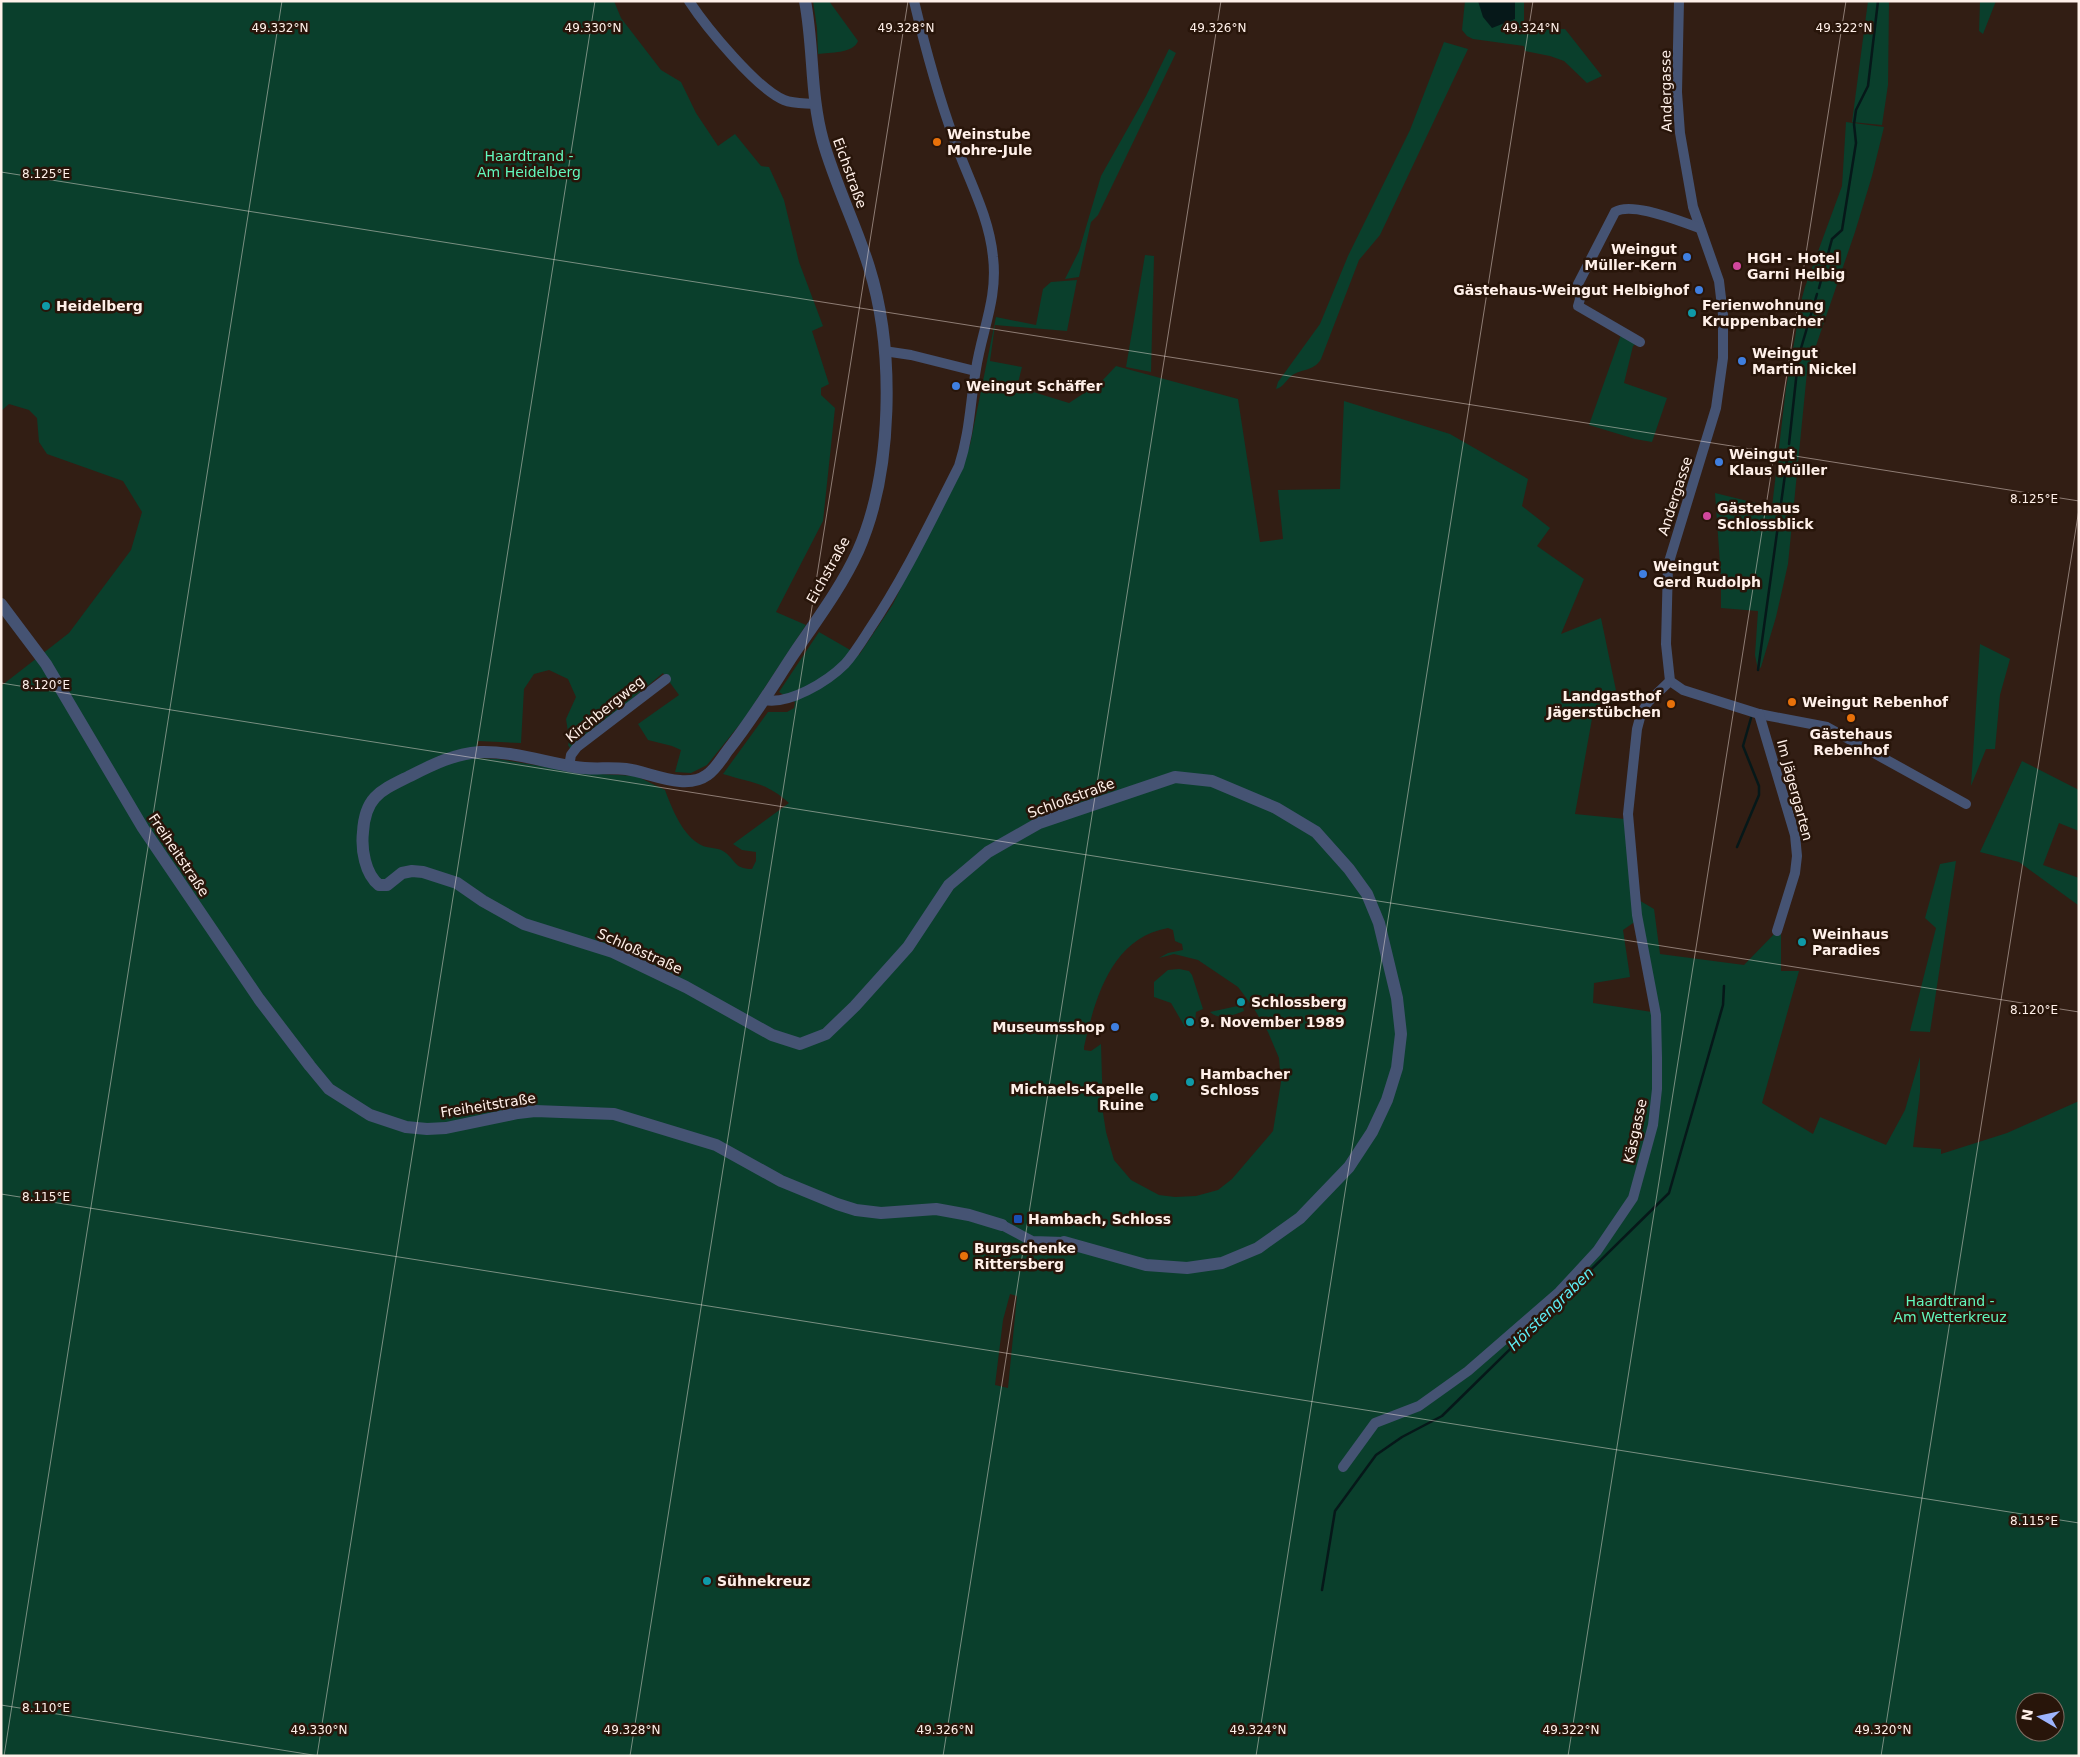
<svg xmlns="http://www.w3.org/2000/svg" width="2080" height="1757" viewBox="0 0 2080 1757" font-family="'DejaVu Sans',sans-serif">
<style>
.green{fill:#0a3f2c;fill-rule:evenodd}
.water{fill:#061819}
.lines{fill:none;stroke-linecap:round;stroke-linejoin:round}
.stream{stroke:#061819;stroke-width:2.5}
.minor{stroke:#455373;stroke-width:10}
.tertiary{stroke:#455373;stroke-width:12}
.ticks{fill:none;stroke:#fff0e9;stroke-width:1;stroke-opacity:0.45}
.food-dot{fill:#e8710a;stroke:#28150a;stroke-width:2}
.shop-dot{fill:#3f7fe0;stroke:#28150a;stroke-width:2}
.hotel-dot{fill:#d1479c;stroke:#28150a;stroke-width:2}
.culture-dot{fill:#0f9aa8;stroke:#28150a;stroke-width:2}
.transit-dot{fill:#1a4fb4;stroke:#28150a;stroke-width:2}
.labels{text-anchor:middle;stroke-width:5;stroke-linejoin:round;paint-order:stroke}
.street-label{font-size:14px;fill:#fff0e9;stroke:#28150a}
.poi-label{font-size:14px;font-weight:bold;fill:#fff0e9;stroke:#28150a;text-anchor:start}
.park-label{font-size:14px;fill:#62f9be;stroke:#28150a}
.water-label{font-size:15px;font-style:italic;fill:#5dedf4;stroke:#28150a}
.ticks-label{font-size:12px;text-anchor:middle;fill:#fff0e9;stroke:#28150a;stroke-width:5;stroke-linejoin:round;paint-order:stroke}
</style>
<rect width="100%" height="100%" fill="#321e14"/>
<g class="green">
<path d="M1,1H614L621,18L661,70L681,82L696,113L718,146L735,134L761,166L769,167L784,200L799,262L823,326L812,331L829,384L821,388V395L835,408L823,521L776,612L806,625L744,719L707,765L691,773L675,772L681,750L672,746L648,740L638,724L679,695L663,673L571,750L568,745L571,735L568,732L566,719L576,697L568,679L549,670L534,674L524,689L521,743L478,741L475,758L498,759L582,773L636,776L665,790C672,809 683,836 701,845C708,849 717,847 723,851C736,859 733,869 752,869L756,861V852L742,850L733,844L789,803C766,782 751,783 723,774L768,712H787L794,708L795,702L779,692L819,632L859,655L893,604L970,445L996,317L1036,325L1043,289L1051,282L1077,280L1067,331L995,325L990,361L1022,367L1017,387L1069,403L1101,382L1116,366L1238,399L1260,542L1283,539L1278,490L1340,489L1344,401L1450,434L1528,479L1522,506L1550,528L1537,546L1584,579L1561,634L1601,618L1618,700L1593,713L1575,814L1625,819L1636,921L1623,930L1630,977L1594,983L1593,1003L1652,1012L1661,1078L1637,899L1654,909L1660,954L1744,965L1777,931L1781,933V971H1799L1762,1103L1813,1134L1820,1117L1886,1145L1905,1110L1920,1057V1092L1913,1147L1941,1149V1154L2007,1133L2079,1101V1756H1V686L69,633L131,550L142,512L123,481L47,454L39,442L37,418L29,410L9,404L1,411ZM1168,928L1173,930L1175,941L1182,944L1183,950L1168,953L1159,958L1174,954L1198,960L1238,987L1253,1007L1268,1032L1279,1058L1281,1082L1273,1131L1232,1179L1218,1190L1196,1196L1175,1197L1159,1195L1131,1180L1114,1160L1106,1132L1103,1113L1101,1044L1091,1051L1084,1050V1047C1095,999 1111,938 1168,928ZM1010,1294L1017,1296L1008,1388L995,1385L1003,1320ZM2025,1702H2055V1732H2025Z"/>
<path d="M813,1H829L858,41C853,54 830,52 818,54L817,28Z"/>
<polygon points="1465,1 1524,1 1524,30 1565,29 1602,76 1587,83 1564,61 1550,56 1525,51 1524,46 1473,39 1467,36 1462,30"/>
<polygon points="1868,1 1889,1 1888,85 1882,125 1852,122"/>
<polygon points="1980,1 1996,1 1983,34 1979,31"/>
<path d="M1444,42L1468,49L1380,235L1359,260L1321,359C1315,370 1304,369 1294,374C1287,378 1284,387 1276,389L1278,382L1320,324L1348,256L1410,130Z"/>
<polygon points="1169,49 1176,53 1098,215 1091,222 1079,277 1065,279 1079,251 1101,176 1146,96"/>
<polygon points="1846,122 1884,127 1872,176 1855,232 1807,372 1788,564 1776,617 1761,667 1758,670 1755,655 1758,611 1721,608 1721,578 1715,493 1772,507 1786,388 1802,298 1805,287 1842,186"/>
<polygon points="1145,255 1154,256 1151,372 1126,367"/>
<polygon points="1622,332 1639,341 1633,346 1624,383 1667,398 1652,442 1635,439 1589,425"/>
<polygon points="1980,644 2010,659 2000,695 1995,749 1986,749 1971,786"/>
<polygon points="2022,761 2079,790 2079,831 2059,823 2043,865 2079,878 2078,905 2019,862 1980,852"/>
<polygon points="1956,861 1930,1032 1910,1031 1936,928 1925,918 1940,864"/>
<polygon points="1179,969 1189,971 1192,975 1203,1009 1196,1012 1195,1022 1185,1027 1171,1003 1154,997 1154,982 1168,970"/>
<path d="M1242,1005L1244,1011C1233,1015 1220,1021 1210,1012Z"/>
</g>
<polygon class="water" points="1478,1 1515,1 1515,19 1492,28 1483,17"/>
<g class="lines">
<g class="stream">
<polyline points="1819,288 1832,239 1842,230 1856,143 1854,124 1856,110 1868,86 1878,1"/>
<polyline points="1799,355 1817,294"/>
<polyline points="1789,444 1798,361"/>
<polyline points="1758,670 1788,453"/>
<polyline points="1737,847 1759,795 1759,786 1743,746 1751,718"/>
<polyline points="1322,1590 1335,1511 1376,1455 1402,1437 1442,1416 1669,1193 1723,1005 1724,986"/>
</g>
<g class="minor">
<path d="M689,1C706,27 757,89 784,100C794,104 804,103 815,104"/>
<polyline points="1679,1 1677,92 1680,133 1693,207 1719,281 1723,315 1723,358 1716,408 1668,565 1666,644 1670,681 1683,690 1759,714 1827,727 1966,804"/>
<path d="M1640,342L1578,306L1580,299L1578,284L1615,212C1632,201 1681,222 1700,228"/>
<polyline points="884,351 911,355 975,371"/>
<path d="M764,700C789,705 827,682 845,664C854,654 862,641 869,630C904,578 931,521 959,466C970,432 970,403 976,369C982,330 998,298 993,257C989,215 968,179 954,139C938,95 925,47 914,1"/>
<polyline points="1759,714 1795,835 1797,856 1795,873 1777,931"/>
<polyline points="569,766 571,755 577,747 666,679"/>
<polyline points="1002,1225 1032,1241 1064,1242"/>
<polyline points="1343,1467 1375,1423 1419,1406 1468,1371 1559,1292 1597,1251 1633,1198 1653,1125 1657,1089 1657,1057 1656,1015 1637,915 1628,814 1637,729 1641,714 1648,702 1670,681"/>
</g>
<g class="tertiary">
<path d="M805,1C814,48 810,95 823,141C835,184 856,225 869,267C895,350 893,472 858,551C841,588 816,621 793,655C772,687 752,720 728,750C722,758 716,769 707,775C685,791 650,772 626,769C609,767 592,770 575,767C544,762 512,751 480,752C453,754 432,765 408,777C380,791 365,797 363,832C361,849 365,874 379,885H387L402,873L412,871L423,872L457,883L483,901L524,924L613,952L686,987L772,1035L800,1044L826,1034L855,1006L908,947L949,885L988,852L1039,823L1175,777L1212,781L1276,808L1316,832L1349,869L1367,894L1379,923L1397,998L1401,1034L1397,1068L1387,1100L1372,1132L1349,1167L1300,1218L1258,1248L1222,1263L1187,1268L1146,1265L1064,1242"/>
<polyline points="1,604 46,664 143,828 259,999 310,1066 329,1089 370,1115 406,1127 427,1129 446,1128 518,1113 535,1111 614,1114 716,1145 781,1181 837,1204 856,1210 881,1213 936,1209 969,1215 1002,1225"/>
</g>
</g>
<path class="ticks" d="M1,172L2079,501M1,683L2079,1012M1,1194L2079,1523M1,1705L319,1756M4,1756L282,1M317,1756L595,1M630,1756L908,1M943,1756L1221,1M1256,1756L1533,1M1568,1756L1846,1M1881,1756L2079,509"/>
<g class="food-dot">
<circle cx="937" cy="142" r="5"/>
<circle cx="1792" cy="702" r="5"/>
<circle cx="1671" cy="704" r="5"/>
<circle cx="1851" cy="718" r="5"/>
<circle cx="964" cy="1256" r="5"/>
</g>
<g class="shop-dot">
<circle cx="1687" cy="257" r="5"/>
<circle cx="1699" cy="290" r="5"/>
<circle cx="1742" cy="361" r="5"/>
<circle cx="956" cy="386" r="5"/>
<circle cx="1719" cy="462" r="5"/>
<circle cx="1643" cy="574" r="5"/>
<circle cx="1115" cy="1027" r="5"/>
</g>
<g class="hotel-dot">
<circle cx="1737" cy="266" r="5"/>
<circle cx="1707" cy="516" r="5"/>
</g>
<g class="culture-dot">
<circle cx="46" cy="306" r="5"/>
<circle cx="1692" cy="313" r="5"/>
<circle cx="1802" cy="942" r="5"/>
<circle cx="1241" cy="1002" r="5"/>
<circle cx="1190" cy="1022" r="5"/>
<circle cx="1190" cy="1082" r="5"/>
<circle cx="1154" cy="1097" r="5"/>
<circle cx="707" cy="1581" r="5"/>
</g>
<rect class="transit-dot" x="1013" y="1214" width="10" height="10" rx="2.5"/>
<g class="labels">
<g class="street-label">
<text transform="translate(1666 91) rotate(-91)" y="5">Andergasse</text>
<text transform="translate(850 173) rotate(70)" y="5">Eichstraße</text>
<text transform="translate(1675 496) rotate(-72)" y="5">Andergasse</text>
<text transform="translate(828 570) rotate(-61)" y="5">Eichstraße</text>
<text transform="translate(605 709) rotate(-39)" y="5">Kirchbergweg</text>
<text transform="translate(1795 790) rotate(75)" y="5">Im Jägergarten</text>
<text transform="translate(1071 798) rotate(-20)" y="5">Schloßstraße</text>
<text transform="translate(179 855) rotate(56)" y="5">Freiheitstraße</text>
<text transform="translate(640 951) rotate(24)" y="5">Schloßstraße</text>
<text transform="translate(488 1105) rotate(-9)" y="5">Freiheitstraße</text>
<text transform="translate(1635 1131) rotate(-78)" y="5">Käsgasse</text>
</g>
<g class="poi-label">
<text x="947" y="139">Weinstube<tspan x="947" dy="16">Mohre-Jule</tspan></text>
<text x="1677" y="254" text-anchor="end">Weingut<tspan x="1677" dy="16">Müller-Kern</tspan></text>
<text x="1747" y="263">HGH - Hotel<tspan x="1747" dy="16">Garni Helbig</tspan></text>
<text x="1689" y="295" text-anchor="end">Gästehaus-Weingut Helbighof</text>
<text x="1702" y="310">Ferienwohnung<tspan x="1702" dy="16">Kruppenbacher</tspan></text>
<text x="56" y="311">Heidelberg</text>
<text x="1752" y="358">Weingut<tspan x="1752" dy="16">Martin Nickel</tspan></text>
<text x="966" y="391">Weingut Schäffer</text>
<text x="1729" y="459">Weingut<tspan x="1729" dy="16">Klaus Müller</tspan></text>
<text x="1717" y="513">Gästehaus<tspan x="1717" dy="16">Schlossblick</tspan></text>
<text x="1653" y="571">Weingut<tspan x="1653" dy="16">Gerd Rudolph</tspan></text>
<text x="1661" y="701" text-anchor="end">Landgasthof<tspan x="1661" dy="16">Jägerstübchen</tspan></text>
<text x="1802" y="707">Weingut Rebenhof</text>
<text x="1851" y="739" text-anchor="middle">Gästehaus<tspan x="1851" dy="16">Rebenhof</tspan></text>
<text x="1812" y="939">Weinhaus<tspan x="1812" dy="16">Paradies</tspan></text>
<text x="1251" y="1007">Schlossberg</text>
<text x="1200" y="1027">9. November 1989</text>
<text x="1105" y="1032" text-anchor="end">Museumsshop</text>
<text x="1200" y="1079">Hambacher<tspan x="1200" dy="16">Schloss</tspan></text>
<text x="1144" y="1094" text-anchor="end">Michaels-Kapelle<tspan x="1144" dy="16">Ruine</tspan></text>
<text x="1028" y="1224">Hambach, Schloss</text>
<text x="974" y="1253">Burgschenke<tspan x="974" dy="16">Rittersberg</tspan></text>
<text x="717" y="1586">Sühnekreuz</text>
</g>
<g class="park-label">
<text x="529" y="161">Haardtrand -<tspan x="529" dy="16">Am Heidelberg</tspan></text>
<text x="1950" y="1306">Haardtrand -<tspan x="1950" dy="16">Am Wetterkreuz</tspan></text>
</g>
<g class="water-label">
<text transform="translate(1551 1309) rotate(-44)" y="5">Hörstengraben</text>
</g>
</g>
<g class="ticks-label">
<text x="280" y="32">49.332°N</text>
<text x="593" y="32">49.330°N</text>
<text x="906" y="32">49.328°N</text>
<text x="1218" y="32">49.326°N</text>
<text x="1531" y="32">49.324°N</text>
<text x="1844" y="32">49.322°N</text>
<text x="46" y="178">8.125°E</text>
<text x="2034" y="503">8.125°E</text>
<text x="46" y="689">8.120°E</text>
<text x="2034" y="1014">8.120°E</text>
<text x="46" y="1201">8.115°E</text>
<text x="2034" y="1525">8.115°E</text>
<text x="46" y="1712">8.110°E</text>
<text x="319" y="1734">49.330°N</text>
<text x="632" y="1734">49.328°N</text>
<text x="945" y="1734">49.326°N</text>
<text x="1258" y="1734">49.324°N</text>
<text x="1571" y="1734">49.322°N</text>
<text x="1883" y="1734">49.320°N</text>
</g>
<rect width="2080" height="1757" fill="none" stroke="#fff0e9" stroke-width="5"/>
<g transform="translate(2040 1717) rotate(279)"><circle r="24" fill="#28150a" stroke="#7e6d63"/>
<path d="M0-4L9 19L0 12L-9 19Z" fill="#9db4fd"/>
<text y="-8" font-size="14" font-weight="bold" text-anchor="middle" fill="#fff0e9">N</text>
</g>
</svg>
